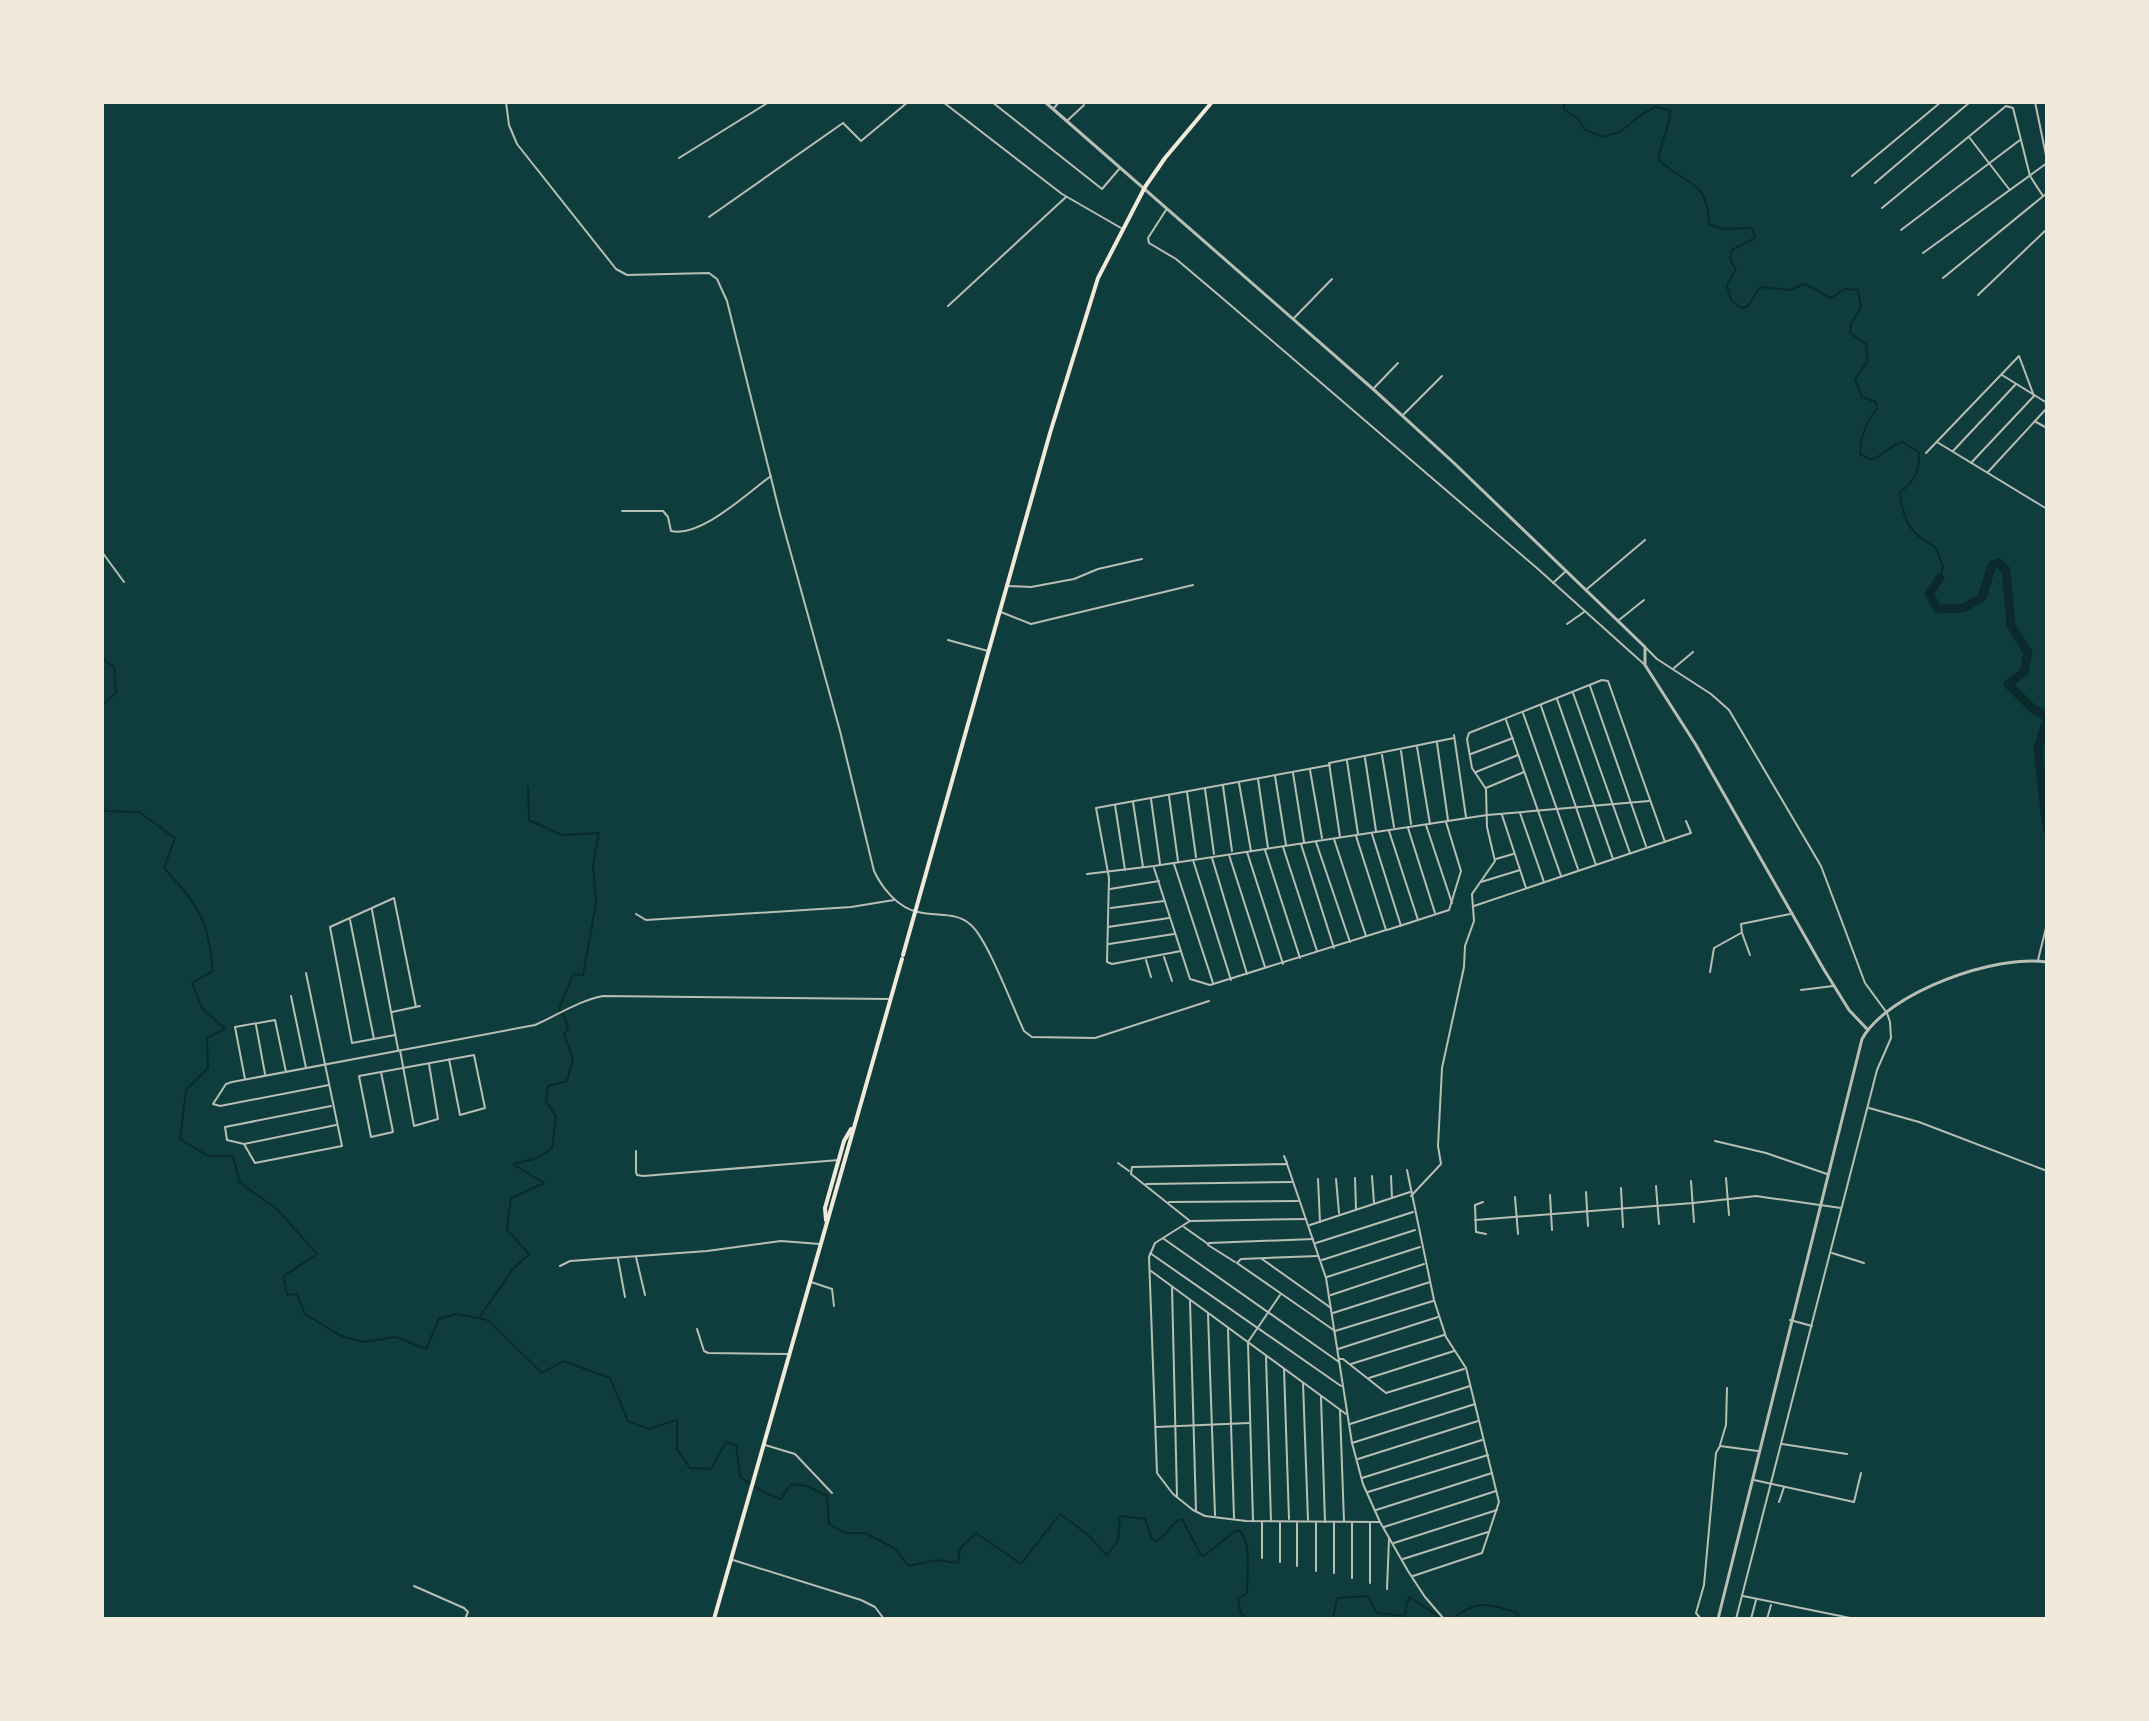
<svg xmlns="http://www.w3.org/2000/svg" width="2149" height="1721" viewBox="0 0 2149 1721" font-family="'PT Sans',sans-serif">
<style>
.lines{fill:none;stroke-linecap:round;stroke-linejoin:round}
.stream{stroke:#0a2a2b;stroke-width:2}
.river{stroke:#0a2a2b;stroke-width:9}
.minor{stroke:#b8beb3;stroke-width:2}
.tertiary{stroke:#b8beb3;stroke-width:3}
.trunk{stroke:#f1e9da;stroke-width:4}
</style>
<rect width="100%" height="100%" fill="#0f3d3e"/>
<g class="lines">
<g class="stream">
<path d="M1564,102V110L1578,118L1585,130L1603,137L1620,132L1638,117L1655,107L1670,110C1670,131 1659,142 1659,160C1687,187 1707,177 1709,224L1723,229L1752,228L1755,238L1732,250L1730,260L1736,269L1727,285L1731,300L1742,308L1748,306L1760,287L1790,290L1805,284L1831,298L1845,289L1858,290L1861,308L1851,323L1850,333L1866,344L1868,361L1855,379L1862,397L1876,402L1877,408C1866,423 1861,435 1860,454L1872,460C1883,455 1890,446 1902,442L1919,452C1920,471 1915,481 1900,492C1903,522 1910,533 1936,548L1943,567L1940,578"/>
<polyline points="102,658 114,667 116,693 102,705"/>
<path d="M102,803L105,811L139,812L175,838L164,868C200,908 207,917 213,971L192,983L202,1008L225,1029L207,1038L208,1068L186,1090L180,1139L208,1156H233L240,1183L277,1209L317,1254L284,1276L287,1295L297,1294L305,1314L341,1336L363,1342L396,1337L426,1349L439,1319L456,1314L488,1320L542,1373L563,1361L610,1378L628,1421L649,1429L677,1420V1449L690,1468L711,1469L726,1442L736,1445L740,1477L765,1493L781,1499L791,1484L807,1486L827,1496L829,1524L845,1533H865L894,1548L909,1566L936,1560L958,1563L960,1548L976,1533L1021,1564L1060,1514L1086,1533L1107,1555L1118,1541L1120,1516L1145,1519L1152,1539L1155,1541C1167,1538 1169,1522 1182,1519L1201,1555H1205L1235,1531H1240C1252,1545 1247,1575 1247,1593L1238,1599L1241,1614L1249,1619H1268"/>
<polyline points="479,1318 512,1270 529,1254 507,1230 511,1198 544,1183 513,1164 534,1159 552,1149 556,1117 546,1101 548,1086 567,1081 573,1059 564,1034 568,1029 566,1020 559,1009 573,974 583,975 596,903 593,865 599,833 562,835 529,820 528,787"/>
<polyline points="1333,1619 1337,1598 1368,1596 1377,1613 1404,1616 1409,1597 1443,1619"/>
<path d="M1452,1619C1477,1600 1486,1603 1516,1612L1520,1619"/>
</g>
<g class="river">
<polyline points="1940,578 1929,594 1938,609 1964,608 1982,597 1992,565 1999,563 2006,570 2011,625 2028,653 2024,672 2008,684 2031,707 2047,717"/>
<polyline points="2047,719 2038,748 2047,830"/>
</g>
<g class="minor">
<path d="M506,102L509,125L517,144L616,269L627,275L709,273L717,279L727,301L780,514L840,731L874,871C882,888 898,908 918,912C937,917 956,911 971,925C988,940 1013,1008 1024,1031L1032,1037L1095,1038L1209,1001"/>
<polyline points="943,102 1062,194 1121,228"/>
<polyline points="992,102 1102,189 1120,168"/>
<polyline points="2035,102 2047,160"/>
<polyline points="1054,108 1059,102"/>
<polyline points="1068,120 1084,105"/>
<polyline points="1969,137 2009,189"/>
<polyline points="679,158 769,102"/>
<polyline points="1852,176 1941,102"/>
<polyline points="1875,183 1970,102"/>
<polyline points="1882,208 2006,106 2013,108 2030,176 2043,196"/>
<polyline points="1166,210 1148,238 1149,243 1176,259 1221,297 1538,569 1645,665"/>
<polyline points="709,217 843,123 861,141 908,102"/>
<polyline points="1901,230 2020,140"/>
<polyline points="1923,253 2047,163"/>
<polyline points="1943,278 2047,193"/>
<polyline points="1978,295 2047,229"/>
<polyline points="948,306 1066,197"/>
<polyline points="1294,318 1332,279"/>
<polyline points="2002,375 2047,403"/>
<polyline points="1374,388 1398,363"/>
<polyline points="1403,415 1442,376"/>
<polyline points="2036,422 2047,428"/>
<polyline points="1937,442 2047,509"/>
<polyline points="1953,451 2016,384"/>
<polyline points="1926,453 2019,356 2034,396 1971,463"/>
<polyline points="1988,472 2047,408"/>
<path d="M622,511H663L668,517L671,531C701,538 747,493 771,476"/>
<polyline points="102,552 124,582"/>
<polyline points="1553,583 1566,571"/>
<polyline points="1008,586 1031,587 1074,579 1098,569 1142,559"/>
<polyline points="1587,589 1645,540"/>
<polyline points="1001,612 1031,624 1193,585"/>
<polyline points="1619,620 1644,600"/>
<polyline points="1567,624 1584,612"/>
<polyline points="948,640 988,651"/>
<polyline points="1646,648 1657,659 1711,694 1729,710 1821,866 1865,983 1887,1013 1890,1022 1891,1038 1877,1070 1736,1619"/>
<polyline points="1674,668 1693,652"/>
<polyline points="1590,686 1646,846"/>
<polyline points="1573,693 1630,853"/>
<polyline points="1557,699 1613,859"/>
<polyline points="1541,706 1596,865"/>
<polyline points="1523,713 1578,869"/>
<polyline points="1506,720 1561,876"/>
<polyline points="1454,735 1466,817"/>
<polyline points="1437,743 1448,820"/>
<polyline points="1417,747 1430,824"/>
<polyline points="1401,751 1411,824"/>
<polyline points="1471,754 1513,738"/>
<polyline points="1382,755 1394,827"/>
<polyline points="1365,758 1376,831"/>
<polyline points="1347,761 1358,834"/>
<polyline points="1310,770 1322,838"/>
<polyline points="1476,772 1518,755"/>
<polyline points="1293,773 1304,842"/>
<polyline points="1275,776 1286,845"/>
<polyline points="1258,779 1268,848"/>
<polyline points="1239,783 1251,851"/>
<polyline points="1223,786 1232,851"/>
<polyline points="1486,788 1524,772"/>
<polyline points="1205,789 1214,854"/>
<polyline points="1187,792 1196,857"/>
<polyline points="1169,796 1178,861"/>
<polyline points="1151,799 1160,864"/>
<polyline points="1133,802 1143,867"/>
<polyline points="1115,805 1125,870"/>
<polyline points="1520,813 1544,882"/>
<polyline points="1502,815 1526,888"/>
<polyline points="1426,825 1452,903"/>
<polyline points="1408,828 1435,913"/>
<polyline points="1389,831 1418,920"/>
<polyline points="1372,834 1401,926"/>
<polyline points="1340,837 1329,763 1454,738"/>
<polyline points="1334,839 1366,936"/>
<polyline points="1316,842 1350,942"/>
<polyline points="1301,844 1334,948"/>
<polyline points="1283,847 1317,951"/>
<polyline points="1265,850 1300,958"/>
<polyline points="1247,852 1283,964"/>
<polyline points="1229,855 1265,967"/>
<polyline points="1212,858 1247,974"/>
<polyline points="1496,859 1513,854"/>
<polyline points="1193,860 1231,980"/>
<polyline points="1174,864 1213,983"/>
<polyline points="1154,868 1190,979 1210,985 1386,930 1356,836"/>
<polyline points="1087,874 1154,866 1487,815 1649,801"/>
<polyline points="1481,882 1520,870"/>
<polyline points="1110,889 1159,881"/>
<polyline points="1474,906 1691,833 1686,821"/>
<polyline points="1111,908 1164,901"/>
<polyline points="372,910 398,1049"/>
<polyline points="636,914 646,920 851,907 894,900"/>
<polyline points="350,920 374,1039"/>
<polyline points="1108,927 1169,918"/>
<polyline points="1387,930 1449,910 1461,871 1446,822"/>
<polyline points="1109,944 1174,934"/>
<polyline points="1181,951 1112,964 1107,962 1109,878 1096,808 1330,765"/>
<polyline points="1750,955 1742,933 1741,924 1790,914"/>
<polyline points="1164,957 1172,981"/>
<polyline points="1146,960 1151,977"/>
<polyline points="2038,960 2047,924"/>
<polyline points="1710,972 1714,948 1741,933"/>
<polyline points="1801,990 1833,986"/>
<polyline points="291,996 306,1068"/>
<polyline points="392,1012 420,1006"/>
<polyline points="256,1025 265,1074"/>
<polyline points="395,1035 352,1043 330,927 394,898 416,1007"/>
<polyline points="400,1050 414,1126 438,1119 429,1064"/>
<path d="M381,1072L393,1132L371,1137L359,1076C398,1069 436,1062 474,1055L485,1108L460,1115L449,1059"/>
<polyline points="245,1079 235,1027 275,1020 286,1072"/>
<path d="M329,1085L220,1106L213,1104L226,1084L232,1082L535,1025C558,1015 578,1001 603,996L889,999"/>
<polyline points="331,1106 225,1127 227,1140 244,1144 336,1125"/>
<polyline points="1869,1108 1919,1122 2047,1171"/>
<polyline points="1715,1141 1766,1153 1827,1174"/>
<polyline points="244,1144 255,1163 342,1146 306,973"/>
<polyline points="636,1151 636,1172 637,1175 643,1176 839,1160"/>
<polyline points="1284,1156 1287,1163"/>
<polyline points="1118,1163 1129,1171"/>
<polyline points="1407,1170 1434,1300 1446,1337 1466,1368 1499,1502 1482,1553 1413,1576"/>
<polyline points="1372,1176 1374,1203"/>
<polyline points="1391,1176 1392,1198"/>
<polyline points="1355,1178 1356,1209"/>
<polyline points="1726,1178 1729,1215"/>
<polyline points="1318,1179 1320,1222"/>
<polyline points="1336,1179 1339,1213"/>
<polyline points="1691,1181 1694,1222"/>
<polyline points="1146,1184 1292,1182"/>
<polyline points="1656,1186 1659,1224"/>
<polyline points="1621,1188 1623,1227"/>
<polyline points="1586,1192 1588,1226"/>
<polyline points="1550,1195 1552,1230"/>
<polyline points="1411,1196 1441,1164 1438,1146 1442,1068 1464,967 1465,946 1474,921 1472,894 1495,861 1487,827 1486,789 1472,768 1467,739 1469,733 1602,680 1608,681 1665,842"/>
<polyline points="1515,1197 1518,1234"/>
<polyline points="1169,1202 1298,1201"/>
<polyline points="1483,1202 1475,1205 1476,1232 1486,1234"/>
<polyline points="1475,1220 1693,1203 1756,1196 1841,1208"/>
<polyline points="1190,1221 1306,1219"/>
<polyline points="1310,1225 1410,1192"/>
<polyline points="1184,1227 1208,1244"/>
<polyline points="1164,1239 1339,1362"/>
<polyline points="1316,1243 1413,1212"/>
<polyline points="1150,1253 1341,1386"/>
<polyline points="1832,1253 1864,1263"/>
<polyline points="1318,1256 1241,1259 1237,1263 1335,1331 1433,1301"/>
<polyline points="636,1257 645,1295"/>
<polyline points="618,1259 625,1297"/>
<polyline points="1262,1259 1331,1308"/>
<polyline points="1322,1260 1415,1230"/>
<polyline points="1235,1262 1208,1245 1209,1243 1313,1239"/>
<polyline points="560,1266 570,1261 707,1251 781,1241 820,1244"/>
<polyline points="1151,1271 1346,1414"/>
<polyline points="1327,1277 1420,1247"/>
<polyline points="811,1282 832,1289 834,1306"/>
<polyline points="1172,1287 1177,1497"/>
<polyline points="1331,1295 1424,1264"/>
<polyline points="1190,1301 1196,1511"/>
<polyline points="1333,1313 1430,1282"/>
<polyline points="1208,1314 1215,1515"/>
<polyline points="1790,1320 1812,1326"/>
<polyline points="697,1329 704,1351 708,1353 788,1354"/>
<polyline points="1228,1329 1234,1518"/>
<polyline points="1338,1349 1438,1317"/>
<polyline points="1266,1356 1271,1521"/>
<polyline points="1339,1359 1343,1359 1386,1393 1464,1369"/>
<polyline points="1351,1364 1444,1335"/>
<polyline points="1284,1369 1289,1519"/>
<polyline points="1369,1378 1454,1351"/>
<polyline points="1303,1383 1308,1520"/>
<polyline points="1321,1397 1325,1522"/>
<polyline points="1340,1411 1344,1521"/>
<polyline points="1350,1424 1470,1386"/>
<polyline points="1156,1427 1249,1423"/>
<polyline points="1352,1443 1475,1404"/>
<polyline points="1782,1444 1847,1454"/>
<polyline points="765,1445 795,1454 832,1493"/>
<polyline points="1720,1445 1726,1425 1727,1388"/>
<polyline points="1358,1459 1478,1421"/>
<polyline points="1362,1478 1482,1440"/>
<polyline points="1754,1480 1854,1502 1861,1473"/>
<polyline points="1368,1492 1488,1455"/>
<polyline points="1779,1502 1784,1487"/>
<polyline points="1376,1510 1492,1473"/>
<polyline points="1253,1521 1248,1342 1280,1295"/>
<polyline points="1262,1522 1262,1558"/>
<polyline points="1380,1522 1246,1521 1205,1516 1193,1510 1173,1494 1157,1473 1149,1257 1155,1243 1190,1221 1131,1174 1132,1167 1287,1164 1326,1278 1352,1443 1363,1484 1380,1522 1408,1571 1425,1597 1444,1619"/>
<polyline points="1280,1523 1280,1562"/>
<polyline points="1297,1523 1297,1566"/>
<polyline points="1334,1523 1334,1573"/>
<polyline points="1352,1523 1352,1578"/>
<polyline points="1370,1523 1370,1583"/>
<polyline points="1384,1527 1496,1491"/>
<polyline points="1394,1543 1497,1510"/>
<polyline points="1403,1559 1488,1532"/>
<polyline points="733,1560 861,1600 875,1607 884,1619"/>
<polyline points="1316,1571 1316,1523"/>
<polyline points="414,1586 464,1608 468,1612 465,1619"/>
<polyline points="1387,1589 1389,1539"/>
<polyline points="1743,1596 1855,1619"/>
<polyline points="1701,1619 1696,1613 1704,1585 1716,1453 1720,1446 1758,1451"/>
<polyline points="1751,1619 1756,1600"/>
<polyline points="1767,1619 1771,1605"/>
</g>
<g class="tertiary">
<polyline points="1045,102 1373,389 1454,463 1645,647 1645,665 1696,745 1823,968 1849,1010 1867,1029"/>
<path d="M1718,1619L1862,1039C1888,992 1996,954 2047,962"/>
</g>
<g class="trunk">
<polyline points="903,955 1050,433 1098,278 1145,187 1165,158 1212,102"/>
<polyline points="826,1220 825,1208 844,1141 851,1129"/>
<polyline points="714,1619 902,959"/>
</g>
</g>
<rect width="2149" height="1721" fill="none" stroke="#f1e9da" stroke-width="208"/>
</svg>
